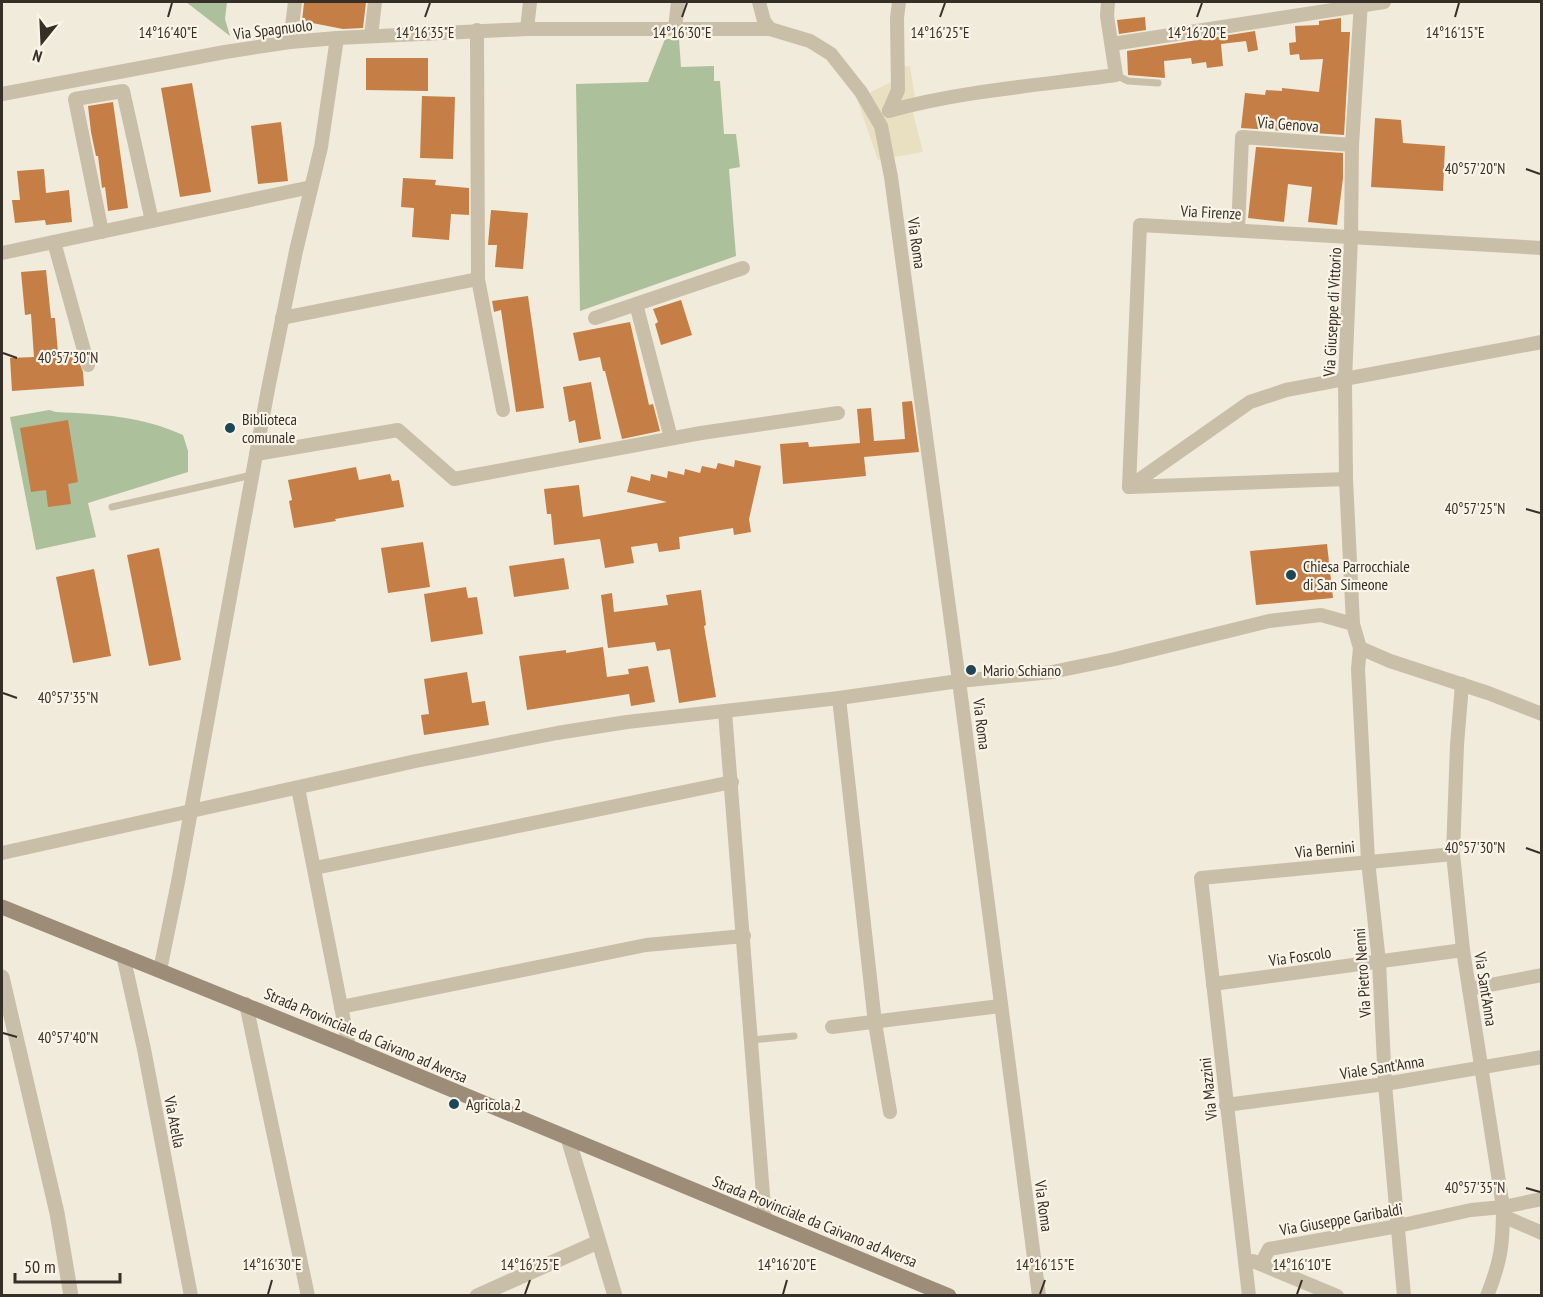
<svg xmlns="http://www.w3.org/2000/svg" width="1543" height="1297" viewBox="0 0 1543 1297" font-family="'PT Sans Narrow',sans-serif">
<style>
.green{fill:#acc09b}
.plaza{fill:#e9e0c2}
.building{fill:#c57e45}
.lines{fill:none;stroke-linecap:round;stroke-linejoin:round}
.service{stroke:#c9bea7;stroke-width:7}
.minor{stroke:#c9bea7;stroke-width:14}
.tertiary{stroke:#c9bea7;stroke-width:15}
.secondary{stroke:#9d8d78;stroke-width:15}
.ticks{fill:none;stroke:#362f27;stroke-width:2}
.poi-dot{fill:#1d4757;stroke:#f9f4e7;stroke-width:2}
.labels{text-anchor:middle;stroke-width:4.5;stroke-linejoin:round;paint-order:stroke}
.street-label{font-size:16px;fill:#362f27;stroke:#f9f4e7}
.poi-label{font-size:16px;fill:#362f27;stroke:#f9f4e7;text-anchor:start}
.ticks-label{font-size:15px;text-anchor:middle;fill:#362f27;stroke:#f9f4e7;stroke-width:4.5;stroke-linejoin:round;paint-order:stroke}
</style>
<rect width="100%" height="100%" fill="#f1ebdb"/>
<g class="green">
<polygon points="186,2 227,2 225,19 230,36"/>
<polygon points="665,39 679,39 681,67 714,66 714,81 720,81 724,134 736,134 740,167 729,169 736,256 580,311 576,84 648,82"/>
<path d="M49,410L56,412C100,414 142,416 183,435L188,451V472L88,503L96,537L36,550L10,417Z"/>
</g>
<polygon class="plaza" points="910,66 915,98 913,113 923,152 878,160 857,99 891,82 891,68"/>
<g class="building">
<polygon points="304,3 366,2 363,28 343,29 302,21"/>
<polygon points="1145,17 1146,30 1119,34 1117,20"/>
<polygon points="1341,18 1341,32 1350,32 1344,135 1241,128 1245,93 1265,95 1266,90 1282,91 1282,88 1319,92 1323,59 1300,60 1299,54 1290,55 1289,43 1296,42 1295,26 1319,25 1319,21"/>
<polygon points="1255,31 1258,50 1248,52 1246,41 1221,44 1223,66 1207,68 1206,62 1192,64 1191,58 1164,61 1165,78 1128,75 1127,51"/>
<polygon points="366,58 428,58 428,91 366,90"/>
<polygon points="192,83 211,192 180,197 161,88"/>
<polygon points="422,96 455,97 453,159 420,158"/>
<polygon points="113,102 128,208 108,211 105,187 102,188 98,156 96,156 91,132 88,106"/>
<polygon points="1375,118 1401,120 1403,143 1445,146 1443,191 1371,187"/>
<polygon points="281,122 288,181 258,184 251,126"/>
<polygon points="1256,147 1343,153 1343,178 1337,225 1308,222 1312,187 1288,184 1284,222 1248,218"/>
<polygon points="44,169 46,193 69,190 72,222 46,225 45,220 15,223 12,200 20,200 17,171"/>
<polygon points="403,178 436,180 435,185 469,188 469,215 451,214 449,240 412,237 414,208 401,207"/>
<polygon points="491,210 528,213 523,269 495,267 497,245 488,245"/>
<polygon points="46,270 51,318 55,318 58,353 75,351 83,372 84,386 12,391 10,358 34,357 31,314 25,315 21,272"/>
<polygon points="528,296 544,408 516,412 501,310 494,312 492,301"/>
<polygon points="681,300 692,335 661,345 655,324 658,322 653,309"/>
<polygon points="630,322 649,405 653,404 660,431 622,439 605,371 603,371 600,357 579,361 573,333"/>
<polygon points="591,382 601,439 579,443 575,420 569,422 563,387"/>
<polygon points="912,401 919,452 864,457 866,476 783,484 780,444 808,442 809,447 860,443 857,409 871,408 874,441 905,439 902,402"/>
<polygon points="68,420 78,482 68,484 71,504 48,507 46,490 31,492 20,428"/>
<polygon points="735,460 761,466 749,519 751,532 734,535 733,528 679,537 680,549 659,552 657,543 631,547 634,563 605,568 600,539 554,545 551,514 547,514 544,489 579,485 583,517 667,502 627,492 631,476 650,481 651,474 667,478 668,471 684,475 685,469 700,473 702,466 716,469 718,463 734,467"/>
<polygon points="356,467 359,480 390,474 392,481 399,480 404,507 335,519 336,521 294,528 289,501 292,500 288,480"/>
<polygon points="423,542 430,587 388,593 381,548"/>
<polygon points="1327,544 1333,598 1256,605 1250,551"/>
<polygon points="159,548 181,660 149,666 127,555"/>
<polygon points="564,558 569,589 514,597 509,566"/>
<polygon points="94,569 111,656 73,663 56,577"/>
<polygon points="466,587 468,598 477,597 483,634 431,642 424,594"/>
<polygon points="701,590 706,625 704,626 716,697 679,703 670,649 657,651 655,642 608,648 601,595 612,593 614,612 668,605 666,595"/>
<polygon points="603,647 607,677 629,674 628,669 648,666 655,702 631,706 629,694 527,710 519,656 566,650 566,653"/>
<polygon points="467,672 472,703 485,701 489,725 424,735 421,715 429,714 424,679"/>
</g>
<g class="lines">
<g class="service">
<polyline points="1116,75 1128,81 1158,83"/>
<polyline points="112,507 252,475"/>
<polyline points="752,1040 794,1036"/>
</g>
<g class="minor">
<polyline points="759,2 764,21 770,29"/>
<polyline points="1361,2 1352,145 1351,237 1345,380 1346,479 1353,624 1360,648 1390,661 1488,693 1542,714"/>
<polyline points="675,28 678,2"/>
<polyline points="527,29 530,2"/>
<polyline points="477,30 478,279 503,410"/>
<polyline points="371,36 375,2"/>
<polyline points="290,42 295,2"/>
<polyline points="1112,44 1384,2"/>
<polyline points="2,94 225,52 290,42 337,38 527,29 770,29 810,41 831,54 861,92 881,126 891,177 959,681 1039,1296"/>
<path d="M889,111C959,91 1042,85 1116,75L1107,16L1108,2"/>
<polyline points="889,111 898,90 897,18 899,2"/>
<polyline points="1238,230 1242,137 1352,145"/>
<polyline points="102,232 75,99 123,91 152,221"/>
<polyline points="54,242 88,365"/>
<polyline points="2,253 311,187"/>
<polyline points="636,304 671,438"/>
<polyline points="282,318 478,279"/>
<polyline points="595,318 743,268"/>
<polyline points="256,454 398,430 454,479 701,433 838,413"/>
<polyline points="1346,479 1129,487 1140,225 1542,248"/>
<polyline points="1129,487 1250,402 1286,390 1542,342"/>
<polyline points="1360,648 1358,669 1368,861 1379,962 1385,1084 1404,1296"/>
<path d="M1462,684L1457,745L1453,854L1463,950L1503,1207C1503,1245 1501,1261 1487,1296"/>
<polyline points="839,698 875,1023 890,1112"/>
<polyline points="725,712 765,1220"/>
<polyline points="298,788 349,1047"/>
<polyline points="2,853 416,761 557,733 627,722 839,698 959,681 1052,672 1115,659 1269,621 1321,615 1353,624"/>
<polyline points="315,868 732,782"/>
<polyline points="123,955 144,1049 191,1296"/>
<polyline points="160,970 178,882 268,389 296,251 321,147 337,38"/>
<polyline points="1213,984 1463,950"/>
<polyline points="1469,989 1542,975"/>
<polyline points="246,1004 308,1296"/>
<polyline points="341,1007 646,945 744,936"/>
<polyline points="832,1027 1000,1006"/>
<polyline points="1226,1105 1385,1084 1542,1057"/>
<polyline points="1503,1216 1542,1233"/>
<polyline points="1253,1261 1337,1296"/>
<polyline points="1261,1264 1269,1249 1398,1226 1471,1210 1503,1207 1542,1199"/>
<polyline points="1249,1296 1201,878 1453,854"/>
</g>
<g class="tertiary">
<polyline points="2,977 57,1213 71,1296"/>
<polyline points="568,1138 615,1296"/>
<polyline points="477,1296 598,1242"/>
</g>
<polyline class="secondary" points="2,907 349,1047 949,1296"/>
</g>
<path class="ticks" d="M168,17L172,3M425,17L430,3M682,17L687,3M940,17L945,3M1197,17L1202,3M1455,17L1459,3M1526,169L1540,174M3,353L17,358M1526,509L1540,513M3,693L17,698M1526,848L1540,853M3,1033L17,1037M1526,1188L1540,1192M268,1294L272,1280M525,1294L530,1280M783,1294L787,1280M1040,1294L1045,1280M1297,1294L1302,1280"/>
<g class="poi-dot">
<circle cx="230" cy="428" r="6"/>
<circle cx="1291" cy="575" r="6"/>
<circle cx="971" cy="670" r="6"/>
<circle cx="454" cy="1104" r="6"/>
</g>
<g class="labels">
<g class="street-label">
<text transform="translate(273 29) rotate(-7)" y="6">Via Spagnuolo</text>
<text transform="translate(1288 124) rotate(4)" y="6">Via Genova</text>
<text transform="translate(1211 212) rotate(3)" y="6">Via Firenze</text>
<text transform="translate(917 243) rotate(82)" y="6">Via Roma</text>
<text transform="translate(1332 312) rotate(-87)" y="6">Via Giuseppe di Vittorio</text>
<text transform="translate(982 724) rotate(83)" y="6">Via Roma</text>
<text transform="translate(1325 849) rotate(-6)" y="6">Via Bernini</text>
<text transform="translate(1300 956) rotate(-8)" y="6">Via Foscolo</text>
<text transform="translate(1362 973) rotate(-94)" y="6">Via Pietro Nenni</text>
<text transform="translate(1486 989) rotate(81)" y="6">Via Sant'Anna</text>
<text transform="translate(366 1035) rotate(23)" y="6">Strada Provinciale da Caivano ad Aversa</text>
<text transform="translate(1382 1067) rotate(-9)" y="6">Viale Sant'Anna</text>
<text transform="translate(1208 1089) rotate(-96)" y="6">Via Mazzini</text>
<text transform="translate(175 1122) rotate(79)" y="6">Via Atella</text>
<text transform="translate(1044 1206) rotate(82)" y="6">Via Roma</text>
<text transform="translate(1341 1219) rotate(-10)" y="6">Via Giuseppe Garibaldi</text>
<text transform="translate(815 1221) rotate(22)" y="6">Strada Provinciale da Caivano ad Aversa</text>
</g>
<g class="poi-label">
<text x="242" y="425">Biblioteca<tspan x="242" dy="18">comunale</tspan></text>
<text x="1303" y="572">Chiesa Parrocchiale<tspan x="1303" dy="18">di San Simeone</tspan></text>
<text x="983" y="676">Mario Schiano</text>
<text x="466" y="1110">Agricola 2</text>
</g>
</g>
<g class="ticks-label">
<text x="168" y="38">14°16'40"E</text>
<text x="425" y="38">14°16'35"E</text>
<text x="682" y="38">14°16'30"E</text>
<text x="940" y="38">14°16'25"E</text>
<text x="1197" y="38">14°16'20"E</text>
<text x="1455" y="38">14°16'15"E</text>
<text x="1475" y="174">40°57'20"N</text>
<text x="68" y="363">40°57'30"N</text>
<text x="1475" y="514">40°57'25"N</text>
<text x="68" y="703">40°57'35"N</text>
<text x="1475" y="853">40°57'30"N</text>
<text x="68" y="1043">40°57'40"N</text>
<text x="1475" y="1193">40°57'35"N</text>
<text x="787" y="1270">14°16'20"E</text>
<text x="1302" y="1270">14°16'10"E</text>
<text x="272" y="1270">14°16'30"E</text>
<text x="530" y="1270">14°16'25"E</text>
<text x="1045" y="1270">14°16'15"E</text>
</g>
<rect width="1543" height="1297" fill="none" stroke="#362f27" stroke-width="6"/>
<g transform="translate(42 42) rotate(198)" stroke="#f9f4e7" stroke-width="4.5" paint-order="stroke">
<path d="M0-4.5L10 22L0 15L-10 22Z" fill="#362f27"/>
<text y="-9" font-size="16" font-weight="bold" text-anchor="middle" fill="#362f27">N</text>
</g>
<path d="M15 1273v9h105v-9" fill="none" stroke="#362f27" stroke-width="3"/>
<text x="24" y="1273" font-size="18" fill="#362f27" stroke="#f9f4e7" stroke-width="4.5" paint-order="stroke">50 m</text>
</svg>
